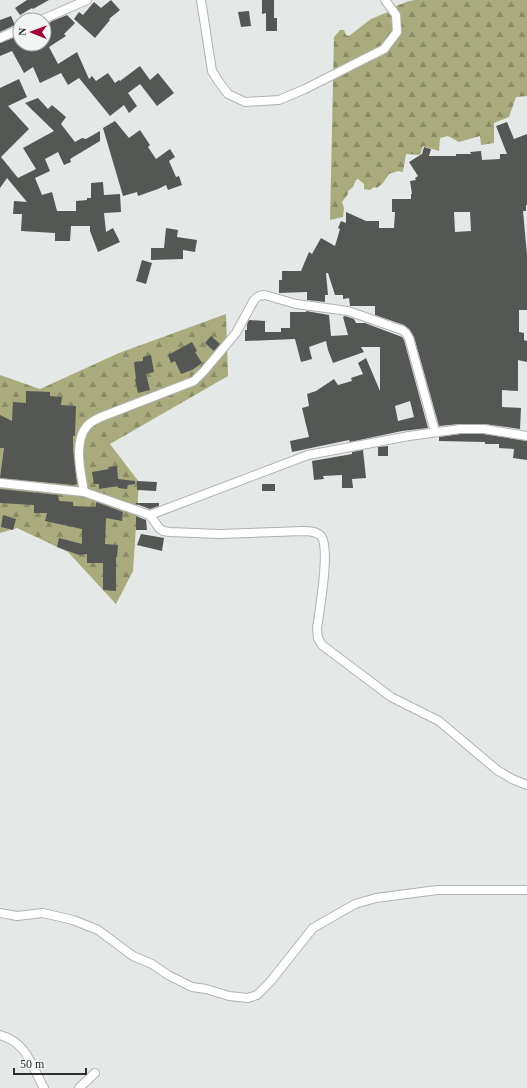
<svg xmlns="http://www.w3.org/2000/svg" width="527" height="1088" viewBox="0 0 527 1088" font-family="Georgia,serif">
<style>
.forest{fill:url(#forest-firs)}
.building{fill:#555755;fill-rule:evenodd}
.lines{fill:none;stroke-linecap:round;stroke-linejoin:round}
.minor-casing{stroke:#afb3b2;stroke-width:10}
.minor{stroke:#fff;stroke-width:8}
</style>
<defs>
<pattern id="forest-firs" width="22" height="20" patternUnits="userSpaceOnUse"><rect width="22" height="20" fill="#a9ab7d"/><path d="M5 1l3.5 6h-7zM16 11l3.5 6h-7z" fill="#8a8c67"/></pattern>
</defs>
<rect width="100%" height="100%" fill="#e4e8e7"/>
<g class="forest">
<polygon points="415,0 527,0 527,96 516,97 509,117 494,123 494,143 481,145 480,136 459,142 448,136 440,138 439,151 423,146 420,155 406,154 403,172 398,171 389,174 383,183 377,188 374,187 370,190 364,189 364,184 358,179 356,180 353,187 348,191 348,194 342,202 344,208 343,217 330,220 334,37 340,30 344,30 346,35 349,36 371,19 388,12 396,6 409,1"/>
<polygon points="226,314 228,376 110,444 139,482 133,571 116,604 68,552 17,528 0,533 0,375 40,389 119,353"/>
</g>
<g class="building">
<polygon points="27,0 49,0 33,9 32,8 20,15 15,8"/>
<polygon points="111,0 120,10 109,19 110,20 95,38 74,19 79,12 83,15 94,2 101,8"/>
<polygon points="262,0 274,0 274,18 277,18 277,31 266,31 266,13 262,14"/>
<polygon points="249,11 251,26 241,27 238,12"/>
<polygon points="67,15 75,23 64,34 66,36 49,47 58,64 77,52 89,79 92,76 96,81 108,73 115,83 119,80 120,81 140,66 150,80 158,73 174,93 157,106 140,84 128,93 137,106 129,113 124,105 110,116 79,78 68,85 61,73 40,83 33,67 24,73 12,51 0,56 0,43 18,36 20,44 44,44 44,27 52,21"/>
<polygon points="11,16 15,25 0,32 0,20"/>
<polygon points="19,79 27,97 8,106 29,129 1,157 18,178 36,169 23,148 54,131 25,103 38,98 48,109 52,105 66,117 61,124 75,142 82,138 86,139 100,131 100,141 70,159 71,162 64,165 58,152 45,159 50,171 35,178 42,195 52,192 57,211 76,211 76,201 87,200 87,198 91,198 91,183 103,182 104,195 120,194 121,212 104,213 106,232 113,228 120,242 98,252 90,231 90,226 71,226 70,241 55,241 55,233 21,231 22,214 13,214 14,201 27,202 7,178 0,188 0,88"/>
<polygon points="115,121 129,138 140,130 150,145 148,147 156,159 170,149 175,157 169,161 176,177 179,176 182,185 168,190 166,185 158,189 138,196 137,192 123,196 103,128"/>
<path d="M507,122L514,139L527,134V205H526V211H523L527,255V310H519V332L524,333V340L527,341V362L518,360V391L502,390V407L521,408L520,429L484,424H460L439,426L414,337L409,329L404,325L375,315V306H350L349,298L343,299V295H335L328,273H326L328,295H325V302L307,300V292L279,293V280H282V271H301L309,252L312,254L321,238L335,246L340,229L338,228L341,221L346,223V212L366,221H379V228H394L395,212H392V199H411V194H412L410,181L416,180L415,178L418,176L409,162L422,154L424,147L431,149L429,156H456V154H471L470,152L481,151L482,160L500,159V154H507L496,126ZM454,212H470L471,231L455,232Z"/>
<polygon points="166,228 178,230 177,237 197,240 195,252 183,250 183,259 151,260 151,248 164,248"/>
<polygon points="142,260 152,263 146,284 136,281"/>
<path d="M306,311L329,315L331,336L348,335L343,317L345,316L354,319L356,323H365L402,337L404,340L428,428L402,431L350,442L349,440L292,452L290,441L309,437L302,408L309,406L307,394L316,391L334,379L338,385L352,381L351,378L363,374L358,363L366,358L380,391V347H361L364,352L333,363L328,350L326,341L309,347L312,359L301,362L295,339L245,341V330H247V324L249,320L265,321V332H281V328H290V312H306ZM410,401L414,417L398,421L395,406Z"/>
<polygon points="211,336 220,344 214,351 205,343"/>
<polygon points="192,342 197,351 195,352 202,363 192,370 181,374 175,361 171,363 168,355"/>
<polygon points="151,355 154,372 146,374 150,390 138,393 135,379 136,379 134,362 143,361 143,357"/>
<polygon points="26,391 50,392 50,396 62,397 61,405 76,406 75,436 73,436 73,450 77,484 74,485 0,478 4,448 0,448 0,415 12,421 13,402 26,403"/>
<polygon points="460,434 484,434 527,441 527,460 513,458 514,449 499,448 499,444 485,444 485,442 439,441 439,437"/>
<polygon points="388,446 388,456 378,456 378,447"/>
<polygon points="363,450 366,478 352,479 353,488 342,488 342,475 323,476 324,479 314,480 312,461 352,454 352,452"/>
<polygon points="117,466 118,479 135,481 135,484 128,485 127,489 118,488 118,486 99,489 99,484 94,484 92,472 109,469 108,467"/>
<polygon points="137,481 157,482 156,491 137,490"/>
<rect x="262" y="484" width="13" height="7"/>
<polygon points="0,489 58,495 59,501 73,502 73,506 96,507 96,502 123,512 122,521 106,518 105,544 118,545 117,557 116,557 116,591 103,590 103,563 87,563 87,554 79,555 57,547 59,538 82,544 82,529 45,521 47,513 34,513 34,505 0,503"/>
<polygon points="136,503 159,503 159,506 150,509 136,504"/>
<polygon points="3,515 16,519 13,530 1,527"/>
<polygon points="136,516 146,520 147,530 136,530"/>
<polygon points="141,534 164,538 162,551 137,545"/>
</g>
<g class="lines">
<g class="minor-casing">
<g id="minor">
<polyline points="201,0 212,71 219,82 228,94 245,102 279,100 305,89 384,49 397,32 396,15 385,0"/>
<polyline points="41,20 87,0"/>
<polyline points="0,38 20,29"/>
<path d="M0,483L84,492L150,515L159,528L163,531L170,532L219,534L303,531C309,531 316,531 321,536C331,548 319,612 317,629L318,638L322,645L391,697L439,721L497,770L512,779L527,785"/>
<path d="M84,492C81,473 73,442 87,426C90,422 97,419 101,417L194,381L204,371L236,333L254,300C257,296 260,295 265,295L296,304L348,311L402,330L406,333L409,338L435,432"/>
<polyline points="150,515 308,455 409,436 460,429 484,429 527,436"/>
<polyline points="0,913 17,916 43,913 73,920 98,930 133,956 152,964 168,975 192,987 206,989 229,996 248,998 257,995 270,982 313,928 355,904 376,898 437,890 527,890"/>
<path d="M0,1035C27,1042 32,1067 44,1088"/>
<polyline points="79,1088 95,1073"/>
</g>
</g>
<use href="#minor" class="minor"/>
</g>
<g transform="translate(32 32) rotate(271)"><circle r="19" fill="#f2f5f4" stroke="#a3a5a5"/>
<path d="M0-3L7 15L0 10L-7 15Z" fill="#a10136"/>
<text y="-6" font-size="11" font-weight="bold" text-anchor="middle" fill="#2d2e2e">N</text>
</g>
<path d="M14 1068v6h72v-6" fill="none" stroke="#2d2e2e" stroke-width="2"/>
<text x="20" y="1068" font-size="12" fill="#2d2e2e" stroke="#f2f5f4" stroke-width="3" paint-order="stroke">50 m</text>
</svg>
